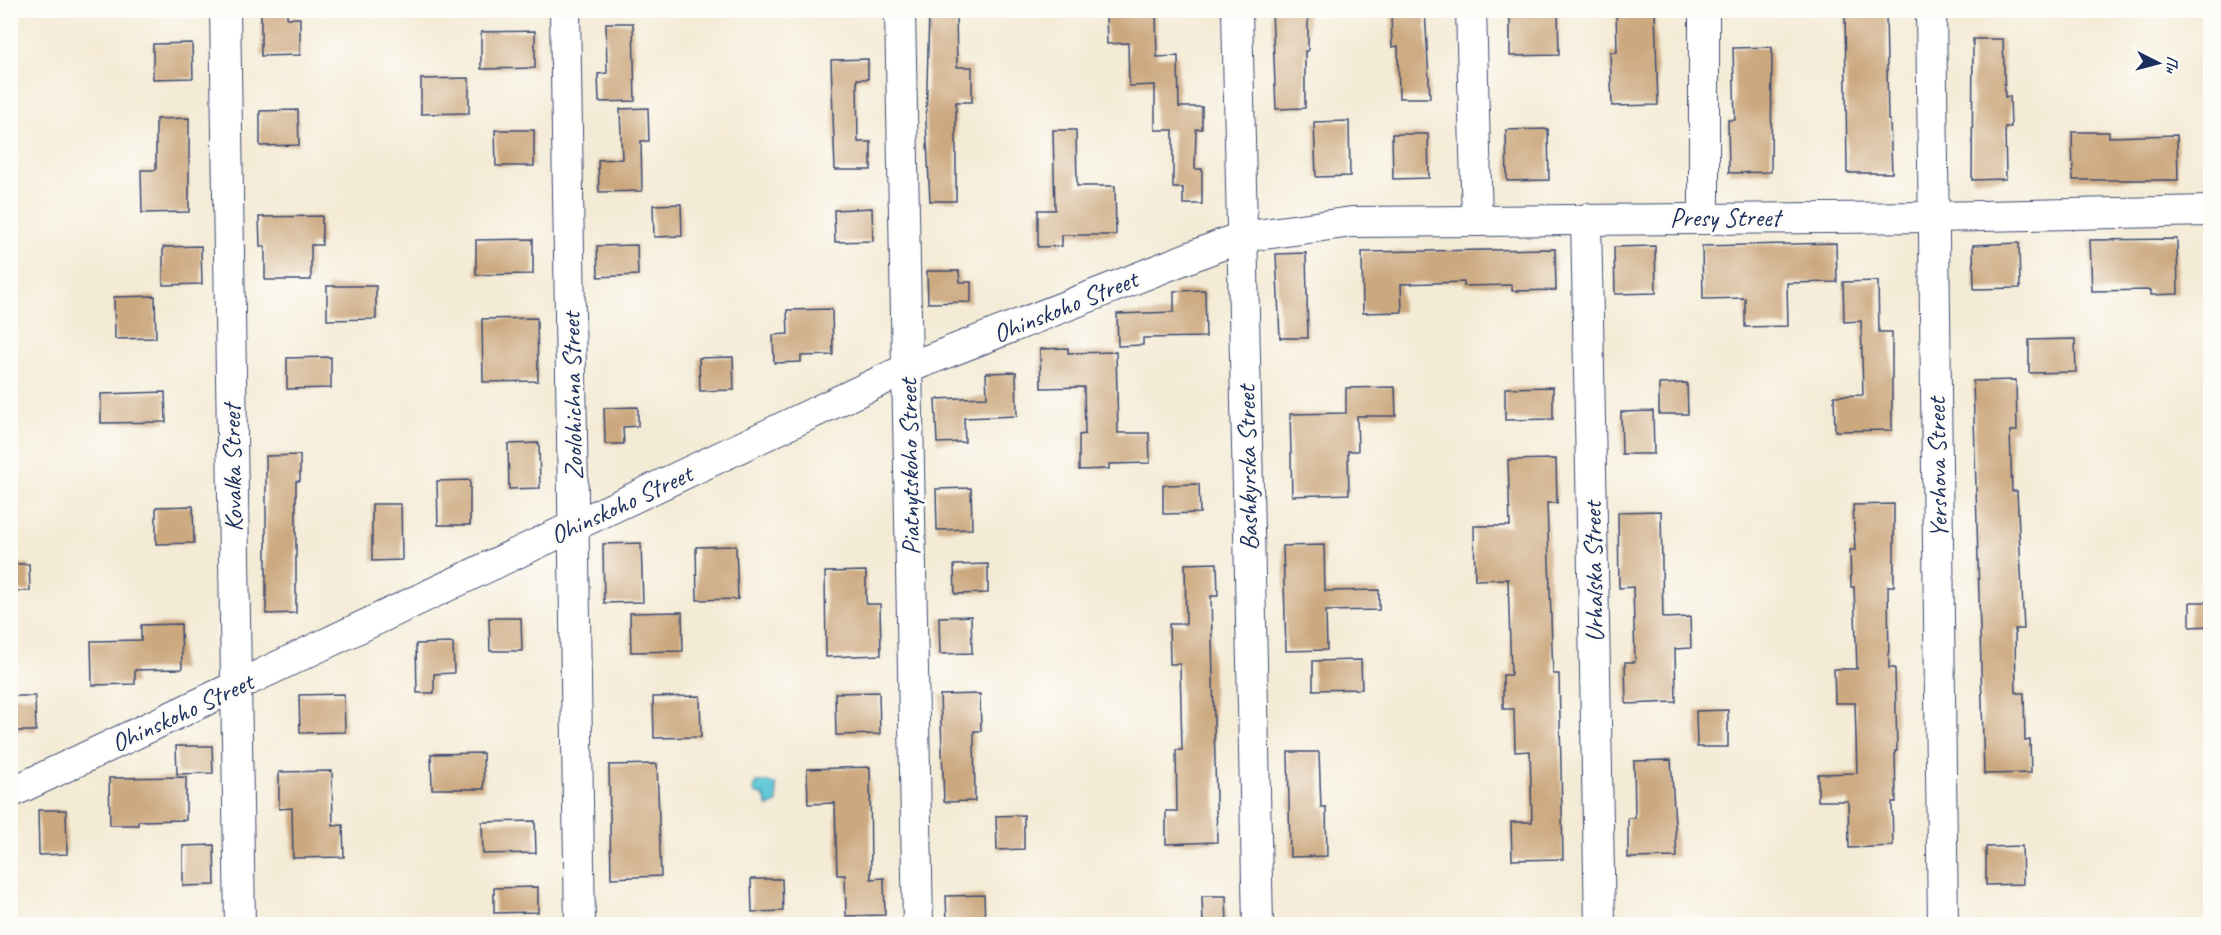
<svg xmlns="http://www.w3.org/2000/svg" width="2221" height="935" viewBox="0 0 2221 935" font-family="Caveat,sans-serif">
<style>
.water{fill:#5dc7d7;stroke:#3c7b9a;stroke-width:1.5}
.building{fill:#cca87f}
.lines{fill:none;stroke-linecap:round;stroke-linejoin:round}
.minor-casing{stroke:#3c4b70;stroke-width:32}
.minor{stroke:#fff;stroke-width:30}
.labels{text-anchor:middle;stroke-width:6;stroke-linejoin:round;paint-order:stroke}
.street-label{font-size:26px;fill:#1b2f5e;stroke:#fdfcf7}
</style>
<rect width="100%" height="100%" fill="#fdfcf7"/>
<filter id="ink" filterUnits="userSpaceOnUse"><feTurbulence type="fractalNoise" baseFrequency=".0167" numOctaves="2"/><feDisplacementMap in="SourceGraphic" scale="12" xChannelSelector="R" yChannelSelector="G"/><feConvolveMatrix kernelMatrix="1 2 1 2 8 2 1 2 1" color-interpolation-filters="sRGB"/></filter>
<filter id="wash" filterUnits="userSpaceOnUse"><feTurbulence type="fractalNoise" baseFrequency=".008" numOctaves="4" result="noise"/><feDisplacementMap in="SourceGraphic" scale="24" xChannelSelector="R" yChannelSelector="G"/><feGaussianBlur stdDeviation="1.35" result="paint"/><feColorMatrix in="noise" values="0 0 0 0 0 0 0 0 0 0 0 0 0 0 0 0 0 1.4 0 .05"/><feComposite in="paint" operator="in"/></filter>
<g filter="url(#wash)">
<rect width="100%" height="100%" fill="#f4ebd6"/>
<polygon class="water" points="757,782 769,782 776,785 777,803 768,807 763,795 756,794 753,789"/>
<g id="blocks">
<g class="building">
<polygon points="261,10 287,10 287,18 300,18 300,55 261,56"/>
<polygon points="1272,10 1308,10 1308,51 1305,51 1305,108 1276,109"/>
<polygon points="1391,10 1425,10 1430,98 1399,98 1398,46 1392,47"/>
<polygon points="1510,10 1558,10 1559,55 1510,56"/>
<polygon points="1616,10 1655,10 1658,105 1612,106 1610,52 1617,52"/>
<polygon points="1845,10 1886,10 1888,120 1890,120 1892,173 1847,173"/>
<polygon points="929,12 956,12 957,67 972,67 972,102 956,102 956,201 930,201 926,122"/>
<polygon points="1156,14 1157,57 1178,56 1179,107 1202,107 1202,129 1196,129 1195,169 1202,169 1202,204 1183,204 1183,188 1173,188 1173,130 1155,130 1155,85 1129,86 1128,43 1107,44 1106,15"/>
<polygon points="606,23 633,23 635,101 599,102 598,74 607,73"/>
<polygon points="535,31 535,68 481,69 481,32"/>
<polygon points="1973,39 2003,39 2005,97 2010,96 2011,127 2005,127 2006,179 1972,180"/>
<polygon points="192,43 193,78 153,79 153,44"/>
<polygon points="1772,47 1771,172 1729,173 1728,120 1735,120 1733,48"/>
<polygon points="868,59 868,79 857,79 858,142 871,142 871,170 835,170 831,60"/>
<polygon points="469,78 469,113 421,114 421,79"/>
<polygon points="648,108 649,141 641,141 642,191 599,192 598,160 622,159 620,109"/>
<polygon points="298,110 299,145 260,146 260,111"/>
<polygon points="189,118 189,212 142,213 141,170 156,170 156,119"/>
<polygon points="1349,121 1350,176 1316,177 1314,122"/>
<polygon points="1548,129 1549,180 1507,181 1506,130"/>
<polygon points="495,130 534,130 534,166 496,166"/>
<polygon points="1053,130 1076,130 1077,186 1115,186 1116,235 1062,235 1062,246 1038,247 1038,210 1055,210"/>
<polygon points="2072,132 2109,132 2109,137 2177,135 2178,180 2073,180"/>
<polygon points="1392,134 1428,134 1429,178 1393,179"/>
<polygon points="681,204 682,236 654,237 653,205"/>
<polygon points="872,208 873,241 835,242 834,210"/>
<polygon points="322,216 322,245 311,245 311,280 265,280 265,246 260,246 259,217"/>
<polygon points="533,239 533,274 476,275 476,240"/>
<polygon points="2177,239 2178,294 2151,295 2151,290 2092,291 2090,240"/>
<polygon points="1836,243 1837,282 1787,283 1788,326 1745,327 1745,298 1703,299 1702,246"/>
<polygon points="2019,243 2020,288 1974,289 1973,245"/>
<polygon points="637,245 638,275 598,277 597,246"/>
<polygon points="201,246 202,284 163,285 163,247"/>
<polygon points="1655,246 1656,293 1615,294 1614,247"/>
<polygon points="1555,249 1556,290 1512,291 1512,285 1464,286 1464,282 1401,284 1402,312 1363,313 1362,252"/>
<polygon points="1306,253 1308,338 1280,338 1276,254"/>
<polygon points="927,271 959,271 960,282 971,282 971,302 928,303"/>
<polygon points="1878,281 1879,332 1892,332 1892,430 1835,431 1834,396 1863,395 1861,321 1844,322 1843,282"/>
<polygon points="327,286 376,286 376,319 327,320"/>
<polygon points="1205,290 1206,337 1143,338 1143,345 1118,346 1117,314 1174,312 1174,291"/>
<polygon points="155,296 156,338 115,339 114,297"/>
<polygon points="832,309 833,355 801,356 801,362 774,363 773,335 788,334 787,310"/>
<polygon points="537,318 538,381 483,382 482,319"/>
<polygon points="2075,339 2076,372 2029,373 2029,340"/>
<polygon points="1068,348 1068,353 1116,352 1118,433 1149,433 1150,463 1109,464 1109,469 1079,470 1079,435 1085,434 1084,387 1041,388 1040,349"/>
<polygon points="331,357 331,388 287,389 287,358"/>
<polygon points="733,357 734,390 700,391 699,358"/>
<polygon points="1016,372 1017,416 964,418 965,442 937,443 935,399 987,397 986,373"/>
<polygon points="2016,380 2017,431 2010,431 2012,491 2017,491 2024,629 2015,629 2016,693 2024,693 2025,741 2030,740 2031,773 1984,774 1973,381"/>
<polygon points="1687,383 1688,414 1659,414 1659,384"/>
<polygon points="1395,387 1396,416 1357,416 1358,451 1348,451 1349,494 1292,496 1290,414 1346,413 1346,388"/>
<polygon points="1553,387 1553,419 1505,420 1505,388"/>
<polygon points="165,392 166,422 101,423 101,394"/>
<polygon points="638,407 638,426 623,427 624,444 605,444 604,408"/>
<polygon points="1653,411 1654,454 1622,454 1621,412"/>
<polygon points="539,443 540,488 509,489 508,444"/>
<polygon points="300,455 300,481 296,481 296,613 266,614 266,456"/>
<polygon points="1556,459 1557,503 1547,503 1553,674 1559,674 1563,859 1512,860 1511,822 1532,822 1530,751 1515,752 1514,709 1503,709 1503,675 1511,675 1508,579 1475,580 1474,526 1510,526 1508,460"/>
<polygon points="470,480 470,525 438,525 437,481"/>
<polygon points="1199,484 1200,513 1163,514 1163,485"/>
<polygon points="971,488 972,529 937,530 936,489"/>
<polygon points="372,504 401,504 402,560 372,561"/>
<polygon points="1894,504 1894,586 1888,586 1889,668 1895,668 1897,751 1895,751 1896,802 1892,802 1893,846 1849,848 1848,801 1818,801 1818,774 1857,773 1855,703 1835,703 1834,669 1857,669 1854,587 1851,587 1850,550 1855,550 1853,505"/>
<polygon points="193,506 194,543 156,544 156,507"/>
<polygon points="1661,511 1663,618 1690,617 1691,648 1675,649 1676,702 1626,704 1625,662 1635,662 1633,587 1619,588 1618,512"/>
<polygon points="641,543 643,602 604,603 603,544"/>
<polygon points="1324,545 1325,591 1379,590 1379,610 1326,611 1327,650 1286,651 1283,546"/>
<polygon points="736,546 738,599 697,600 696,547"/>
<polygon points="1217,563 1218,596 1211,596 1217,842 1166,844 1166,811 1177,811 1176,750 1182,750 1180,664 1170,664 1169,624 1186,624 1185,564"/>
<polygon points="10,564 29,564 30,591 10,591"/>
<polygon points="988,564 988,593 955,594 954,565"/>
<polygon points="866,571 866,604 880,604 881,655 826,657 825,572"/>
<polygon points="2190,602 2211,602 2211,626 2190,627"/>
<polygon points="682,612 683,651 631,652 630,613"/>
<polygon points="971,616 972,653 940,654 939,617"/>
<polygon points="489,618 521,618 522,651 490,651"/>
<polygon points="181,624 182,669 135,670 135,684 92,685 91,641 141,640 141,625"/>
<polygon points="453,643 454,673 434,674 434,693 417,693 416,644"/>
<polygon points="1361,660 1362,689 1313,690 1313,661"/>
<polygon points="879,692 880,734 836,735 835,693"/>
<polygon points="344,694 345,732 300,733 299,695"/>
<polygon points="980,694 981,731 974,731 975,801 944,802 940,695"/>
<polygon points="10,696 35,696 36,731 10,731"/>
<polygon points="700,696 701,737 654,738 653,697"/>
<polygon points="1728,710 1728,747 1697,747 1696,711"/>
<polygon points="176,746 212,746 213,773 177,774"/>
<polygon points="1288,752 1319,752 1321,807 1326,807 1327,856 1290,857"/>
<polygon points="483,753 484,789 432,789 431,754"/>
<polygon points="1671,760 1677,857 1628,858 1628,818 1635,818 1634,761"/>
<polygon points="657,764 661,876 611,878 609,765"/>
<polygon points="870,767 871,879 884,878 885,915 846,916 845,875 837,875 835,803 808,804 807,769"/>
<polygon points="332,771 333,826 343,825 344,857 293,858 292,808 279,809 279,772"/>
<polygon points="186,777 186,820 138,821 138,825 110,825 109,778"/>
<polygon points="38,810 66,810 67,854 39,855"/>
<polygon points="1024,815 1024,849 997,850 996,816"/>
<polygon points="535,821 536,853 483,854 482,822"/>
<polygon points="214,845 215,885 183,886 183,846"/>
<polygon points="2022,846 2023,884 1986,885 1986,847"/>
<polygon points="751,879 782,879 783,911 752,912"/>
<polygon points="538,887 538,912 494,913 494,888"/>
<polygon points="984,895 985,924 947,924 946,896"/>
<polygon points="1202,896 1226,896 1227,924 1203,924"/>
</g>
</g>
</g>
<g filter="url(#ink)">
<use href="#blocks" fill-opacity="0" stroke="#3c4b70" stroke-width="1.5"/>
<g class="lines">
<g class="minor-casing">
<g id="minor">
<polyline points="225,10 240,924"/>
<polyline points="565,10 580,924"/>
<polyline points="900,10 918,924"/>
<polyline points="1237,10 1258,924"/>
<polyline points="1471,10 1477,220"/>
<polyline points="1704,10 1704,217"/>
<polyline points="1931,10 1943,924"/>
<polyline points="1586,219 1600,924"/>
<polyline points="10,793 908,368 1241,237 1352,222 1934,217 2210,211"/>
</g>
</g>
<use href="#minor" class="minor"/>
</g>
</g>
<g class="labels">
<g class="street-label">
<text x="1725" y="226">Presy Street</text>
<text transform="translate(1065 306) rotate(-22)" y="9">Ohinskoho Street</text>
<text transform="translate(572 396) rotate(-91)" y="9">Zoolohichna Street</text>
<text transform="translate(909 467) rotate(-91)" y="9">Piatnytskoho Street</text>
<text transform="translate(232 468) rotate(-91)" y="9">Kovalka Street</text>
<text transform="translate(1247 468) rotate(-91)" y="9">Bashkyrska Street</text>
<text transform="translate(1937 468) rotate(-91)" y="9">Yershova Street</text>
<text transform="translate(621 504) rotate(-25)" y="9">Ohinskoho Street</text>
<text transform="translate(1593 572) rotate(-91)" y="9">Urhalska Street</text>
<text transform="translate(182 712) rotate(-25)" y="9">Ohinskoho Street</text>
</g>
</g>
<rect width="2221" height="935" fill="none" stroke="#fdfcf7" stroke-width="36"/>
<g transform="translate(2158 63) rotate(96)" stroke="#fdfcf7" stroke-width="4.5" paint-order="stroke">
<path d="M0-4.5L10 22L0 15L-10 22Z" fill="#1b2f5e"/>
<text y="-9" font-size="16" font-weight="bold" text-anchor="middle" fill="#1b2f5e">Пн</text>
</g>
</svg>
